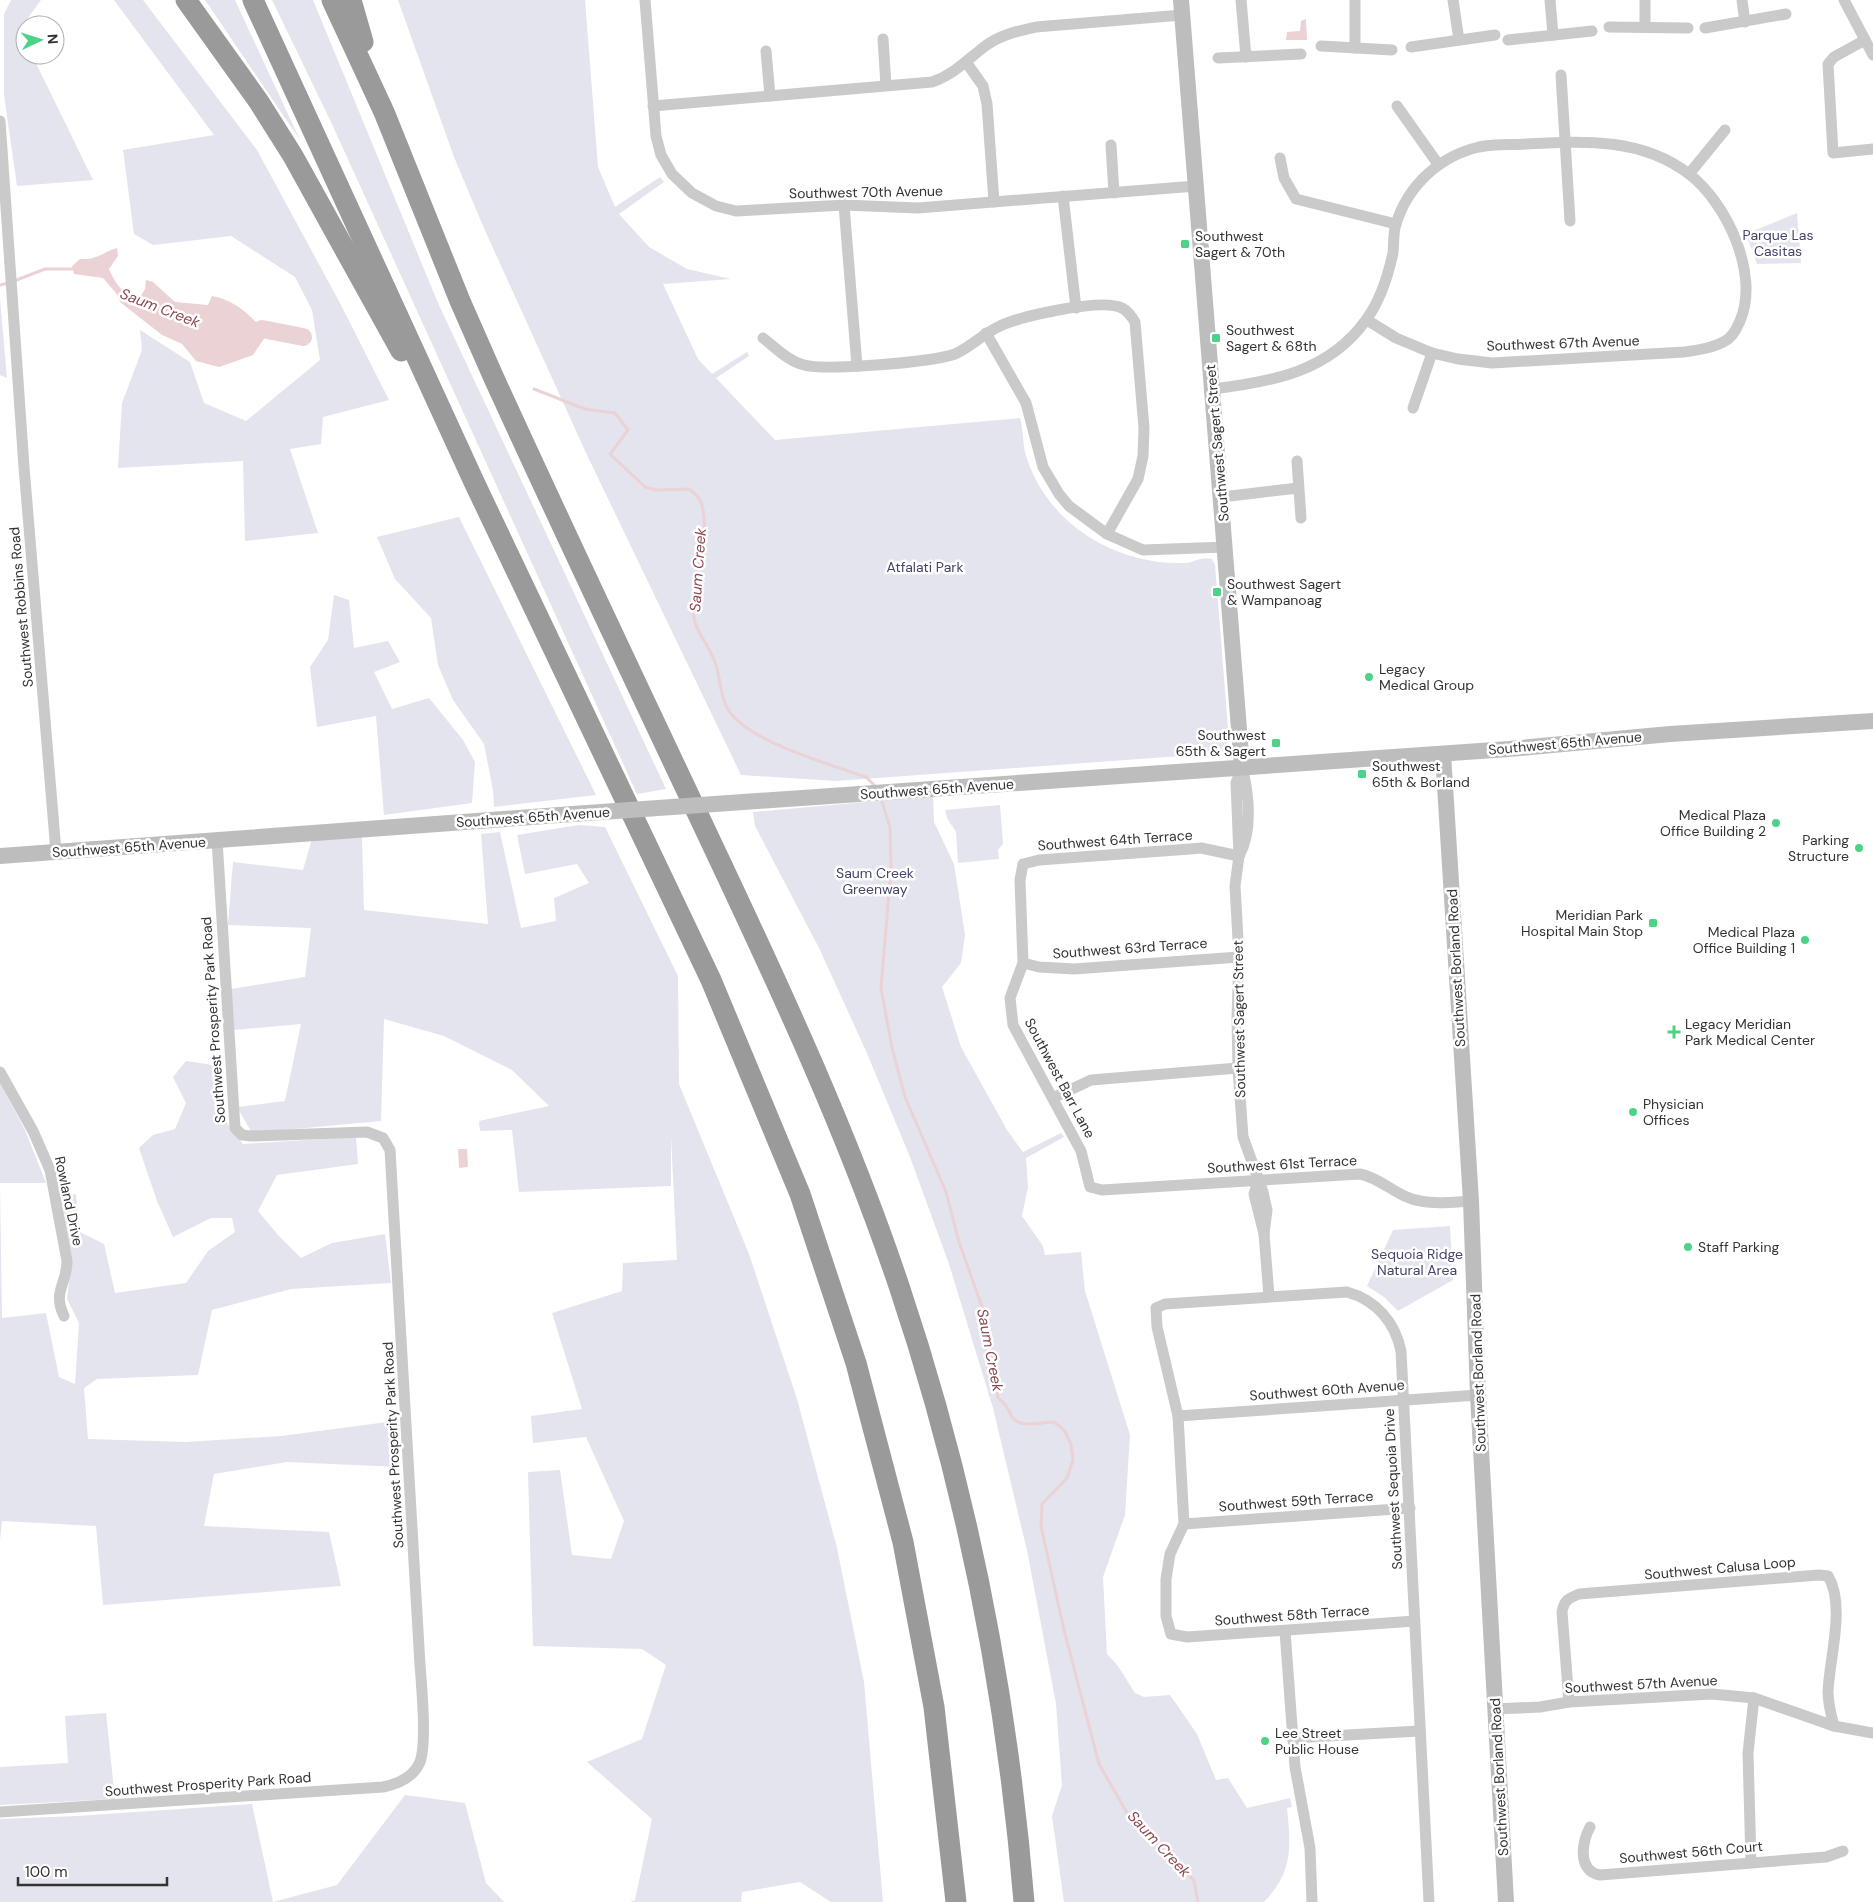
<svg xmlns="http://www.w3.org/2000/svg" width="1873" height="1902" viewBox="0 0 1873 1902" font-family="'DM Sans',sans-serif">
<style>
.green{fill:#e3e4ee}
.water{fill:#ebd2d5}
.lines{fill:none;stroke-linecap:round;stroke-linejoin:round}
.stream{stroke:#ebd2d5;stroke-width:3}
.river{stroke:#ebd2d5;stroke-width:18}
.minor{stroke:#cacaca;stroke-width:11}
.secondary{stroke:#bdbdbd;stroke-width:16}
.motorway{stroke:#9a9a9a;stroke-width:21}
.secondary-bridge{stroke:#bdbdbd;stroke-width:16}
.poi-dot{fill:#4cd387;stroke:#fff;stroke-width:2}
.labels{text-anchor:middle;stroke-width:5;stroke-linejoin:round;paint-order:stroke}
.street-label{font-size:14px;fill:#333;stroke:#fff}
.park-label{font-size:14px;fill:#46446b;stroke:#fff}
.poi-label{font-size:14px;fill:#333;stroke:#fff;text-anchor:start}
.water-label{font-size:15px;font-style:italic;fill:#8d4850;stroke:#fff}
</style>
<rect width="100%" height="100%" fill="#fff"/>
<g class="green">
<polygon points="11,0 41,0 20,29 25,40 25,55 32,55 93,180 17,186 4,95 4,14"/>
<polygon points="114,0 143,0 257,150 341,305 389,400 323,417 321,444 290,449 318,533 245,541 243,461 118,468 122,403 142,350 140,330 190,362 204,403 246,421 320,360 312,310 295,277 231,236 153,245 134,234 123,150 214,135"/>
<polygon points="205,0 235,0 300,140"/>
<polygon points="272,0 313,0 438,303 666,789 637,794 331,122"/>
<path d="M398,0H585L598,167L615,207L660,177L664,182L619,214L649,247L687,269L731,279L663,284L698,359L712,374L747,352L749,356L716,378L775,440L1020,418C1024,432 1022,445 1027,459C1047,517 1099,554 1159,562C1167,563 1177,563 1186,563C1195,562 1201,556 1212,559L1215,565L1229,740L1222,753L836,781L741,775L586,453L483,226L454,157Z"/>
<polygon points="1797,213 1801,263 1757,264 1746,234"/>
<polygon points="0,299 7,378 0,375"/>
<polygon points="459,517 596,795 494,807 493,790 484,744 453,700 438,665 431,618 395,579 377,537"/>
<polygon points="334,595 349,600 354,648 388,641 400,662 374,672 392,709 429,698 463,740 475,762 472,803 384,815 376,716 317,727 310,667 328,640"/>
<path d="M933,796L934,822L954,864L965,935L961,963L942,987L961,1047L1007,1130L1023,1152L1061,1133L1064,1137L1026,1158L1028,1187L1022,1216L1043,1246L1045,1255L1081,1252L1085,1291L1130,1435L1125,1515L1103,1577L1107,1654L1118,1666L1135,1693L1144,1697L1170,1695L1197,1734L1216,1780L1228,1778L1247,1808L1290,1798L1292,1807L1287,1808C1291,1848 1293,1872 1264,1902H1064L1052,1816L1062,1785L1056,1704L1028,1555L993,1408L949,1264L910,1157L866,1051L819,948L755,826L753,812Z"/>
<polygon points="1000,805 1003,844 998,850 999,859 958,863 956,832 947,818 945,810"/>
<polygon points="579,825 605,827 678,976 679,1084 749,1254 797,1399 837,1548 864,1682 883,1902 831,1902 800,1882 742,1892 741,1902 630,1902 635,1900 652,1819 587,1762 642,1739 666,1665 642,1649 533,1646 528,1472 560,1470 572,1555 611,1559 624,1521 586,1437 533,1443 531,1416 582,1409 552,1313 622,1291 623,1263 677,1260 671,1136 671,1186 519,1192 512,1130 480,1131 479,1121 549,1106 512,1070 444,1036 384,1019 381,1121 252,1133 237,1107 285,1101 301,1024 234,1030 231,989 305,977 311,928 228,925 233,862 303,870 312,839 362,837 364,910 488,924 481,834 500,832 521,928 556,921 554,898 589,883 577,864 525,874 517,835"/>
<polygon points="186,1061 219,1066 220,1114 243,1144 356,1137 358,1164 277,1175 258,1211 278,1235 301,1258 332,1243 385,1234 391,1283 291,1289 212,1310 198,1375 97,1379 84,1388 88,1439 186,1442 281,1436 395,1421 400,1467 287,1462 214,1474 204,1526 329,1532 341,1586 103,1605 96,1526 2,1521 0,1540 0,1185 2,1318 46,1313 59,1377 75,1384 79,1323 67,1299 71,1265 60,1197 76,1194 80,1232 104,1244 115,1293 186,1283 208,1251 235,1232 232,1218 211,1218 173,1237 157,1201 139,1148 153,1135 175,1129 186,1103 173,1077"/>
<polygon points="0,1083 25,1130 46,1183 0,1183"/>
<polygon points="1450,1226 1453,1280 1398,1311 1384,1297 1367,1286 1393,1230"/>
<polygon points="106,1713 115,1799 0,1805 0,1767 68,1763 65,1716"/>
<polygon points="405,1795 465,1803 486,1883 504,1902 0,1902 0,1819 78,1816 252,1804 273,1902 337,1885"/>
</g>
<g class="water">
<polygon points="1306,19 1307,40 1286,40 1287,32 1300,31 1301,21"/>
<path d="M117,248L118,256L109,269C117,286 121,293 140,297L145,289L146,280L153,282L175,302L208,305L212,296C233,299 256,318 266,336L253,355L242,359L219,367L196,361L182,344L162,335L120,302L116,293L103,278L74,274L72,266L80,259C98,260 101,253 117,248Z"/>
<polygon points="458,1149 467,1149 468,1167 459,1168"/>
</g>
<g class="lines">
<g class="stream">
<polyline points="14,281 45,269 75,269"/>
<polyline points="0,285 8,283"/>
<path d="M534,389L585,409L615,413L628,430L610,454L645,487L656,490L689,489C693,492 698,496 700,500C713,531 694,573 693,605C692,632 709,642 716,665C721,681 720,701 732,715C757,744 829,764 866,777L874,785"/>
<path d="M882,802L890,827L891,868L881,988L892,1048L905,1097L946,1192L959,1242L988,1324L998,1398C1006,1404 1008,1409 1012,1417C1020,1429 1041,1422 1054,1422L1064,1430L1071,1444L1073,1460L1067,1478L1042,1504L1041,1526L1064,1630L1099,1764L1130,1818L1141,1832L1180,1865L1194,1881L1198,1902"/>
</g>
<polyline class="river" points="262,329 303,337"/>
<g class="minor">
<polyline points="645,0 656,136 661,155 672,174 692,193 716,206 736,211 844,205 918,208 1196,186"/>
<polyline points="1241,0 1246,57"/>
<polyline points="1453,0 1459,40"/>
<polyline points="1550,0 1553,35"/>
<polyline points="1742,0 1745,22"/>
<polyline points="1844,0 1873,55"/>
<polyline points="1609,27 1688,28"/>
<polyline points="1645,27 1645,0"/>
<polyline points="1705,28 1786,14"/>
<polyline points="883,39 886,85"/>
<polyline points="1508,40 1592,31"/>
<polyline points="1865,40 1834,57 1828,64 1833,153 1873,149"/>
<polyline points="1321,46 1392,50"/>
<polyline points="1411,47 1495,35"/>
<polyline points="1355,48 1355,0"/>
<polyline points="766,51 770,96"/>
<polyline points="1218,58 1301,54"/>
<polyline points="966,62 983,86 987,104 994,202"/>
<polyline points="1561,75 1570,221"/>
<path d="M653,106L932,82C953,75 967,60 984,47C999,35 1018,31 1036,27L1182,15"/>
<polyline points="1397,106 1438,164"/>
<polyline points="0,121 24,467 56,852"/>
<polyline points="1111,145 1114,193"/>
<polyline points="1280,158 1284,178 1296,199 1396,224"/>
<polyline points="1689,174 1725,130"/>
<polyline points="1063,196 1076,308"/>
<polyline points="844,205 857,366"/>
<polyline points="986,333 1026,403 1043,467 1059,494 1069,506 1107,534 1143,550 1226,547"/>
<path d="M763,338C776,348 788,361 804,365C825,371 934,362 955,354C971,347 984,333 1000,326C1021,316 1101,298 1122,308C1128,311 1132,317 1135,322L1144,428L1143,456L1138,479L1107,534"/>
<path d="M1213,389C1271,382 1329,372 1366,320C1380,301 1388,276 1393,253C1394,244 1393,233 1396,224C1408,185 1440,156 1479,147C1494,144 1511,145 1526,144C1582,141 1641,137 1689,174C1727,203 1760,275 1740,321C1737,328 1732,338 1725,341C1713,348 1698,350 1684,352L1492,363L1458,359L1432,353L1396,338L1367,320"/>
<polyline points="1413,408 1432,353"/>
<polyline points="1297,461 1301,518"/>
<polyline points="1222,497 1298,488"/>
<polyline points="1242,767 1236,783 1239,856 1235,886 1239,957 1237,1018 1238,1068 1243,1137 1263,1192 1267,1210 1264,1234"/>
<path d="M1239,856L1201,848L1190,849L1039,860L1023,864L1020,880L1023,963L1010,998L1013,1025L1081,1151L1090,1187L1102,1190L1360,1174C1380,1178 1393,1193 1412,1199C1431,1205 1452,1202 1471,1201"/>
<path d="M1239,856C1253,831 1249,794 1242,767"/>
<polyline points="1023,963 1039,967 1074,969 1239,957"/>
<path d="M0,1072L33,1131L50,1170L67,1261C67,1285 52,1291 64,1316"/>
<polyline points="1053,1098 1091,1080 1238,1068"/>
<polyline points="1258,1180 1254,1194 1264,1234 1269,1296"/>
<polyline points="1178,1416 1478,1395"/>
<polyline points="1184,1524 1410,1508"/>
<path d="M1415,1621L1187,1637L1171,1634L1166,1616V1579L1170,1554L1184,1524L1178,1416L1157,1327L1156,1308L1165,1304L1347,1292C1376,1300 1395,1322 1401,1351L1429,1902"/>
<polyline points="1285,1631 1295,1767 1310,1848 1312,1902"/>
<path d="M1569,1702L1562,1612C1564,1600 1569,1598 1579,1594L1819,1575L1828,1576C1846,1605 1829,1660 1828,1692C1828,1703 1831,1715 1834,1726"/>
<polyline points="1495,1709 1540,1707 1569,1702 1712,1694 1754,1698 1834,1726 1873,1733"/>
<polyline points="1292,1738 1420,1731"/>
<path d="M0,1812L383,1787C398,1784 413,1778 420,1762C428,1740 420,1674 419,1648L390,1150L383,1138L367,1132L251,1136L242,1135L235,1128L217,840"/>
<path d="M1590,1827C1582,1842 1577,1871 1600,1875L1826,1857L1843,1851"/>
<polyline points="1751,1862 1748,1753 1754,1698"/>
</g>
<g class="secondary">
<polyline points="1181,0 1242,767"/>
<polyline points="1443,754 1471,1201 1478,1395 1506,1902"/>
<polyline points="729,803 1509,749 1670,734 1873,721"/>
<polyline points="0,856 573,814"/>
</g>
<g class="motorway">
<polyline points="186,0 259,102 293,156 401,351"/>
<polyline points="253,0 475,484 711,980 800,1194 856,1363 903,1542 934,1707 956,1902"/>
<path d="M332,0L384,112L460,301L493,376C564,532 638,687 711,842C780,988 848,1134 899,1286C966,1485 1007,1693 1024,1902"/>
<polyline points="351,0 363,42"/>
</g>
<polyline class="secondary-bridge" points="573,814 729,803"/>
</g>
<g class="poi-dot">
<rect x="1180" y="239" width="10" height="10" rx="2.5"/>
<rect x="1211" y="333" width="10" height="10" rx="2.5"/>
<rect x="1212" y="587" width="10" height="10" rx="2.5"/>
<circle cx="1369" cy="677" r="5"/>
<rect x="1271" y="738" width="10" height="10" rx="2.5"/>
<rect x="1357" y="769" width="10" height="10" rx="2.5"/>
<circle cx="1776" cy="823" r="5"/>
<circle cx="1859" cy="848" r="5"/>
<rect x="1648" y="918" width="10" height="10" rx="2.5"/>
<circle cx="1805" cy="940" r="5"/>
<path d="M1671.5 1024.5h5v5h5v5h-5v5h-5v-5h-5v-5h5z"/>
<circle cx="1633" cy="1112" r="5"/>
<circle cx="1688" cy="1247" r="5"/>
<circle cx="1265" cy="1741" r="5"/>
</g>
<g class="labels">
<g class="street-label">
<text transform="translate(866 192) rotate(-1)" y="5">Southwest 70th Avenue</text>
<text transform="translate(1563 343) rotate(-2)" y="5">Southwest 67th Avenue</text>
<text transform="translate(1217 443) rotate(-95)" y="5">Southwest Sagert Street</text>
<text transform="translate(21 607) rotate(-95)" y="5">Southwest Robbins Road</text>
<text transform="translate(1565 743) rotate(-5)" y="5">Southwest 65th Avenue</text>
<text transform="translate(937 789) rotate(-4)" y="5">Southwest 65th Avenue</text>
<text transform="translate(533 817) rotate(-4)" y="5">Southwest 65th Avenue</text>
<text transform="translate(1115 840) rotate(-4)" y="5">Southwest 64th Terrace</text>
<text transform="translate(129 847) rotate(-4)" y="5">Southwest 65th Avenue</text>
<text transform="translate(1130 948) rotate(-4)" y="5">Southwest 63rd Terrace</text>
<text transform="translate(1456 968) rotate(-93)" y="5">Southwest Borland Road</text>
<text transform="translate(1239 1019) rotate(-91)" y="5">Southwest Sagert Street</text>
<text transform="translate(213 1020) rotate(-94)" y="5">Southwest Prosperity Park Road</text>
<text transform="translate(1060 1078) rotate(62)" y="5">Southwest Barr Lane</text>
<text transform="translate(1282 1164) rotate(-3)" y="5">Southwest 61st Terrace</text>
<text transform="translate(69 1201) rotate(78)" y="5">Rowland Drive</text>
<text transform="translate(1478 1373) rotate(-92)" y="5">Southwest Borland Road</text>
<text transform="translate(1327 1390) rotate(-4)" y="5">Southwest 60th Avenue</text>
<text transform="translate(393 1445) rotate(-93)" y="5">Southwest Prosperity Park Road</text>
<text transform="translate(1393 1489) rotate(-93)" y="5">Southwest Sequoia Drive</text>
<text transform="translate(1296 1501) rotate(-4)" y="5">Southwest 59th Terrace</text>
<text transform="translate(1720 1568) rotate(-5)" y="5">Southwest Calusa Loop</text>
<text transform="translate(1292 1615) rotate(-4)" y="5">Southwest 58th Terrace</text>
<text transform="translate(1641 1684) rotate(-3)" y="5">Southwest 57th Avenue</text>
<text transform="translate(1499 1777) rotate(-93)" y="5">Southwest Borland Road</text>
<text transform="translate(208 1784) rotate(-4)" y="5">Southwest Prosperity Park Road</text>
<text transform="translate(1691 1852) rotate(-5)" y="5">Southwest 56th Court</text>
</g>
<g class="park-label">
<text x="1778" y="240">Parque Las<tspan x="1778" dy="16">Casitas</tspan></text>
<text x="925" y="572">Atfalati Park</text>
<text x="875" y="878">Saum Creek<tspan x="875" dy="16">Greenway</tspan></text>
<text x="1417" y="1259">Sequoia Ridge<tspan x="1417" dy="16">Natural Area</tspan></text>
</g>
<g class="poi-label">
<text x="1195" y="241">Southwest<tspan x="1195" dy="16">Sagert &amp; 70th</tspan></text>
<text x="1226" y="335">Southwest<tspan x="1226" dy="16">Sagert &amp; 68th</tspan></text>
<text x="1227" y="589">Southwest Sagert<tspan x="1227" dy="16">&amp; Wampanoag</tspan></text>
<text x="1379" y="674">Legacy<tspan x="1379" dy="16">Medical Group</tspan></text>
<text x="1266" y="740" text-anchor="end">Southwest<tspan x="1266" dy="16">65th &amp; Sagert</tspan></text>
<text x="1372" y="771">Southwest<tspan x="1372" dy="16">65th &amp; Borland</tspan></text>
<text x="1766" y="820" text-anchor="end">Medical Plaza<tspan x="1766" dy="16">Office Building 2</tspan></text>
<text x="1849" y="845" text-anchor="end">Parking<tspan x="1849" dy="16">Structure</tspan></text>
<text x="1643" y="920" text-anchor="end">Meridian Park<tspan x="1643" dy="16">Hospital Main Stop</tspan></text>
<text x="1795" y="937" text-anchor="end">Medical Plaza<tspan x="1795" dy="16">Office Building 1</tspan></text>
<text x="1685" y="1029">Legacy Meridian<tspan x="1685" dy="16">Park Medical Center</tspan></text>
<text x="1643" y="1109">Physician<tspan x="1643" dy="16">Offices</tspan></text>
<text x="1698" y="1252">Staff Parking</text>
<text x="1275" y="1738">Lee Street<tspan x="1275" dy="16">Public House</tspan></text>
</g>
<g class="water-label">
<text transform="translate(160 308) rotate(21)" y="5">Saum Creek</text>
<text transform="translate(698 570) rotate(-86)" y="5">Saum Creek</text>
<text transform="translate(990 1350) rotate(79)" y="5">Saum Creek</text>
<text transform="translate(1159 1844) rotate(47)" y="5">Saum Creek</text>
</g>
</g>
<g transform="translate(40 40) rotate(86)"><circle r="24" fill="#ffffff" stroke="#adadad"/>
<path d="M0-4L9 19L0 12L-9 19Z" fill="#4cd387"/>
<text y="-8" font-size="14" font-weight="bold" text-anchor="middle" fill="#333333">N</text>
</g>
<path d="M18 1877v8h149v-8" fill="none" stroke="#333333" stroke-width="2.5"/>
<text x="25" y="1877" font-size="15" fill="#333333" stroke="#ffffff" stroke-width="4" paint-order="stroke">100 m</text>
</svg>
